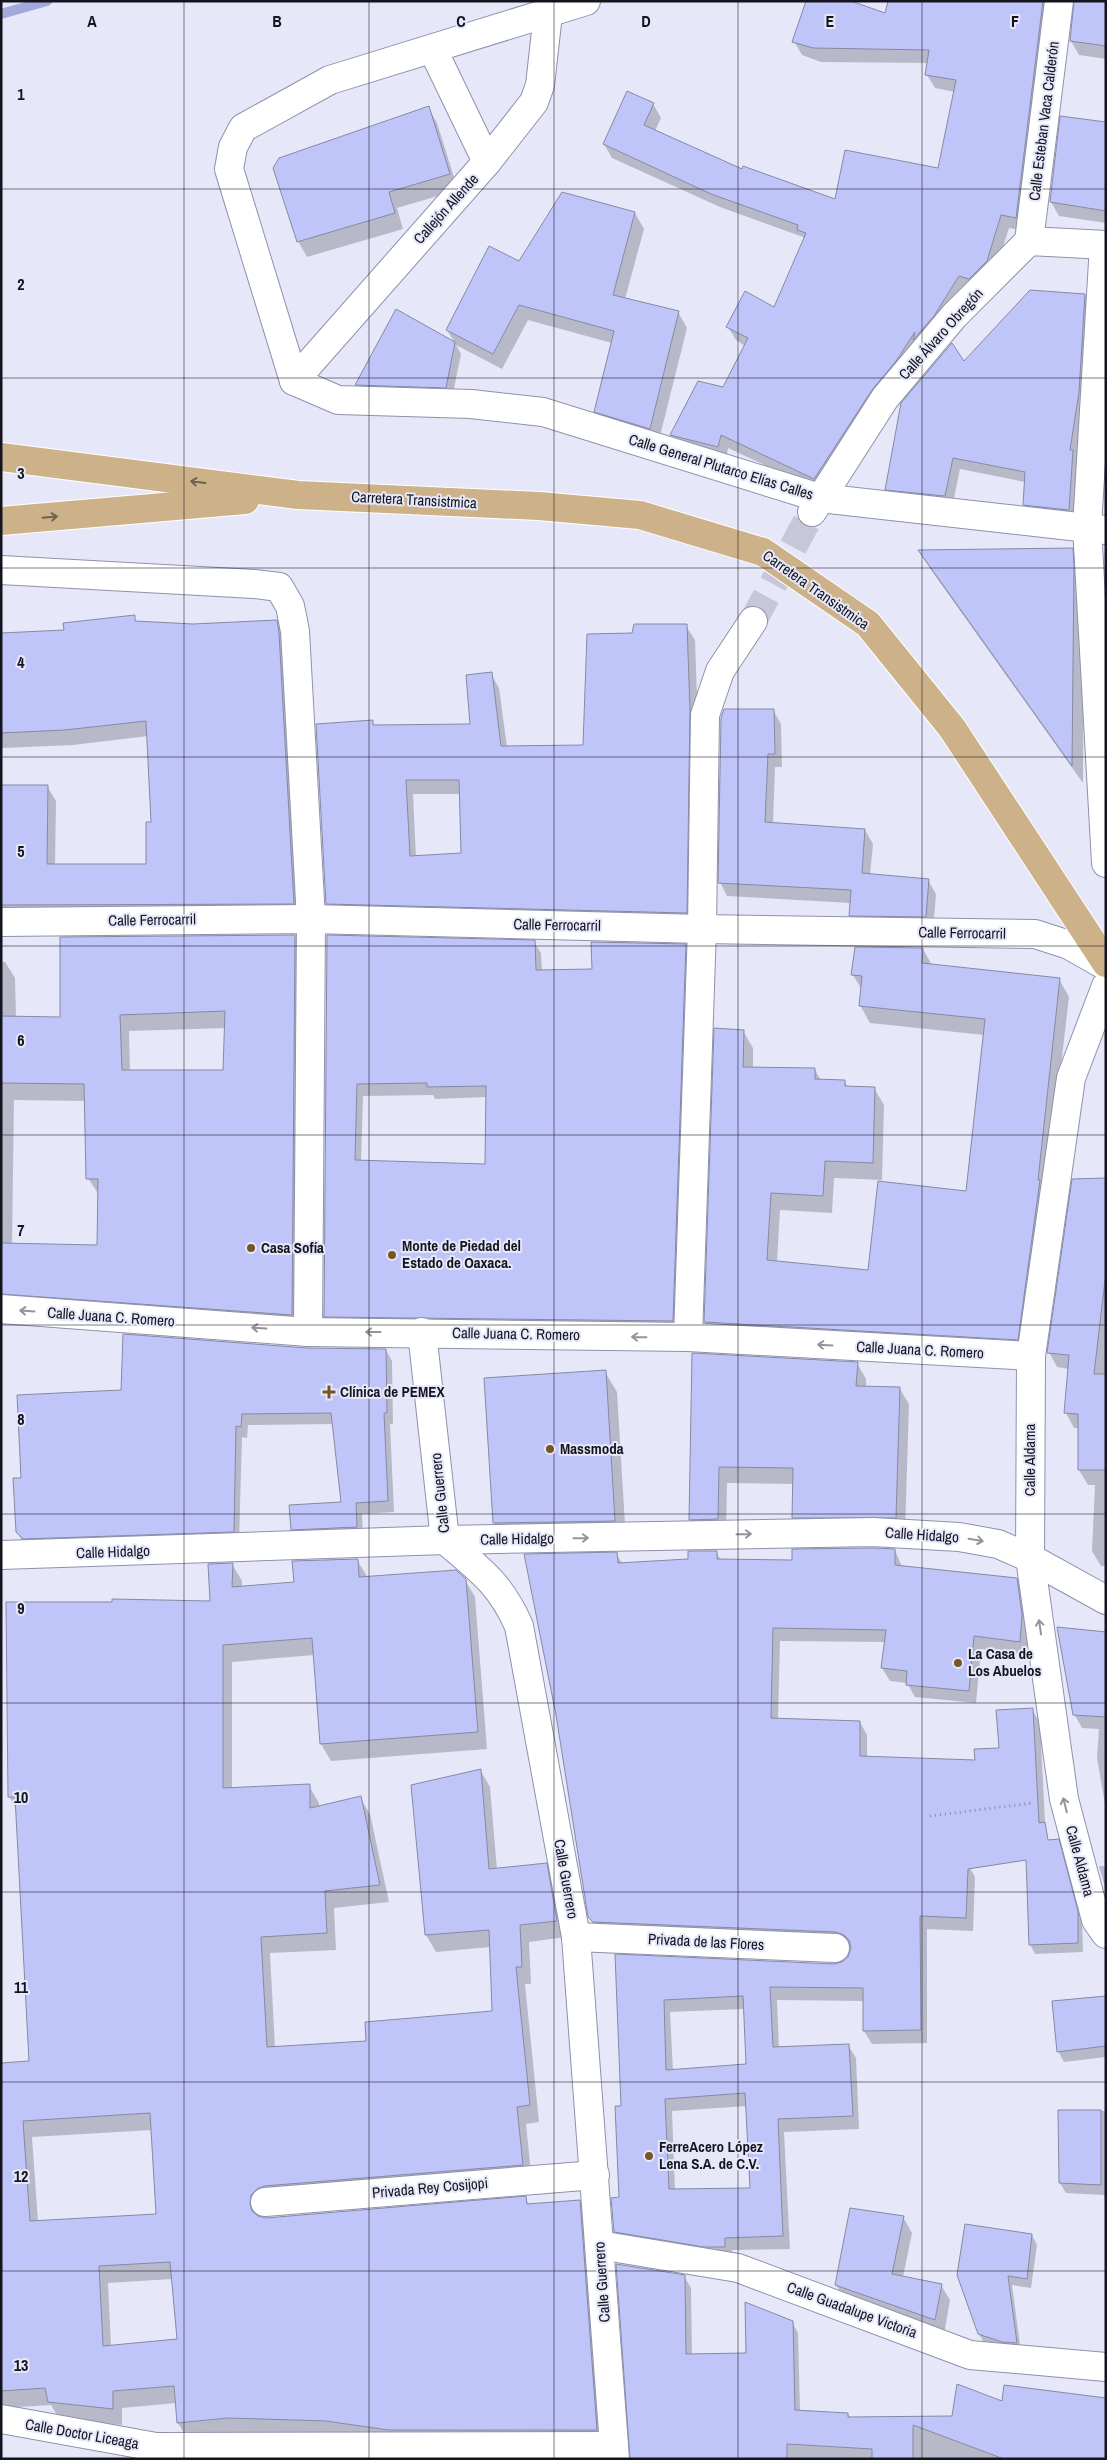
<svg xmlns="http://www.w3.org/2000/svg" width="1107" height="2460" viewBox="0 0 1107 2460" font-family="'Archivo Narrow',sans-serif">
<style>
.shadow{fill:#0003;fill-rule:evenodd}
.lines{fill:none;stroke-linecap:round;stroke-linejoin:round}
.stream{stroke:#a4a9db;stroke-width:10}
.building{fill:#c0c5f9;stroke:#8689a3;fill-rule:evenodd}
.minor-tunnel{stroke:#c6c8d9;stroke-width:28;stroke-dasharray:28 14;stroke-linecap:butt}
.minor-casing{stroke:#8e91ac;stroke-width:30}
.major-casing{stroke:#fff;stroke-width:30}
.path{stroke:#8a8b99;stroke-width:3;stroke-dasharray:1 4;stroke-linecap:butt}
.minor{stroke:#fff;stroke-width:28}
.major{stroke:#cdb289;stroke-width:28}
.oneway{stroke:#706353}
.oneway2{stroke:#959599}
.grid{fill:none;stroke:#13141d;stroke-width:1;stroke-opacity:0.55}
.poi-dot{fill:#75562b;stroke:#e6e8fa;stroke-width:2}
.labels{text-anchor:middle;stroke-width:4;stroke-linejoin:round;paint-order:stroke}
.street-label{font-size:15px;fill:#13141d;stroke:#e6e8fa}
.poi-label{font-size:15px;font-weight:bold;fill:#13141d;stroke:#e6e8fa;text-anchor:start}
.grid-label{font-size:16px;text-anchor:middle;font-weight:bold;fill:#13141d;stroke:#e6e8fa;stroke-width:4;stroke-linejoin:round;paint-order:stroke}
</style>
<rect width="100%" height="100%" fill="#e6e8fa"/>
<g class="shadow">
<polygon points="890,1 1059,1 1024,231 1009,228 994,275 822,492 728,448 726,460 679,448 671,435 723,389 745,346 736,340 728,327 774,309 804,240 803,237 720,207 612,158 604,144 653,104 661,118 655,131 743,171 836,201 938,170 955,92 935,88 927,75 929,63 821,62 802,55 794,41 886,15"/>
<polygon points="1106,1 1106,59 1079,55 1071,41"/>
<polygon points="428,107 437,123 458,190 397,208 403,229 307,257 298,241"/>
<polygon points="1106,124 1106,223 1059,216 1051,202"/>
<polygon points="635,213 644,229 625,299 678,312 687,328 658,444 605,427 596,411 612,343 528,320 502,369 456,345 461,354 452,398 363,395 357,385 397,311 455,343 447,330 519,263"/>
<polygon points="1085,295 1092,307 1076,522 1031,517 1024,505 1025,482 960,469 952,508 893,502 886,489 964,363"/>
<polygon points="1072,550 1084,570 1083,783 931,570 920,551"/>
<polygon points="134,617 137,623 193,625 276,621 285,636 302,918 1,918 1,786 47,786 56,801 55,865 148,865 153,824 148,736 73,745 1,748 1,634 65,631"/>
<path d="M686,626L695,640L698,725L694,927L335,918L327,903L372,721L375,726H471L491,674L499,688L507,747L584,746L633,634ZM413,794H460L463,854L416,857Z"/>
<polygon points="773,710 781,724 782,767 775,767 773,823 865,830 873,844 870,875 928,880 936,894 933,930 858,929 850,915 851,903 727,896 720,882"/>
<path d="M295,936L304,953L301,1332L1,1314V962H5L15,978L16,1018L61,1019ZM226,1028L225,1072H130L129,1031ZM14,1100L85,1101L88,1178L99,1195L98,1246L12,1245Z"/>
<path d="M328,936L534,942L541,953L542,971L593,970L685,945L692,957L679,1333L332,1328L325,1316ZM433,1095L435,1099L487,1097L486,1166L361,1162L363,1096Z"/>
<polygon points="923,949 932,965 1059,979 1069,997 1027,1357 715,1339 705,1322 743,1031 753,1048 753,1069 815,1070 821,1080 844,1081 848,1087 874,1088 884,1105 882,1180 834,1178 832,1213 780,1210 777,1262 870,1271 967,1193 984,1035 870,1023 860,1005 862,990 853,975"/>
<polygon points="1106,1180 1106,1566 1101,1566 1092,1551 1095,1485 1088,1485 1079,1470 1079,1428 1074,1428 1066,1413 1069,1369 1057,1367 1049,1352"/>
<polygon points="307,1349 386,1350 392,1361 393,1424 390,1424 394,1512 362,1514 363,1538 298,1541 292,1529 342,1504 334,1424 248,1425 247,1438 242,1437 239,1543 24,1544 17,1532 22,1479 122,1391"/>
<polygon points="693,1354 857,1363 866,1379 866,1388 900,1389 909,1404 905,1533 803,1533 794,1518 794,1484 727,1483 726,1535 699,1535 690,1519"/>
<polygon points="605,1372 617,1392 626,1541 506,1543 494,1523 486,1379"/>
<path d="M895,1550L902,1567L1016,1579L1024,1592L1029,1629L1026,1654L981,1649L976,1703L915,1697L907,1683L890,1681L882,1668L886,1642L780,1641L778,1720L860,1722L867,1735V1758L976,1761L1000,1749L1032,1710L1040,1722L1046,1842L968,1864L975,1877L973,1931L927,1929V2043L872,2044L864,2031V2001L777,2000L779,2048L848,2045L856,2058L859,2129L784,2132L790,2249L732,2250V2259L622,2244L615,2231L620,2199L622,2107L616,1956L834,1965L842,1963L849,1957L852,1948L844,1945L597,1930L589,1917L616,1554L623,1564L689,1560L716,1552L721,1560L793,1561ZM744,2009L747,2066L673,2071L670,2012ZM747,2106L751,2189L675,2190L672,2111Z"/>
<path d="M357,1560L368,1578L465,1580L475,1597L487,1749L331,1761L321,1744L314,1655L232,1662V1789L309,1786L319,1803V1807L360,1798L370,1814L389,1902L334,1908L336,1950L270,1953L275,2048L368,2042L493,2012L490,1947L436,1952L426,1935L480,1770L490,1787L497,1870L546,1864L556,1881L566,1937L529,1942L531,1984H525L539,2122L526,2124L532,2182L260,2212L259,2217L266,2219L525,2198L529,2205L579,2201L589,2218L606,2447L188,2440L178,2423L176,2403L122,2408V2425L59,2418L51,2405L1,2408V2064L30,2062L17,1811L9,1796L212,1602L232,1564L242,1581V1587L295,1583ZM152,2130L157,2215L38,2222L32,2137ZM172,2279L178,2340L111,2346L108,2283Z"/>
<polygon points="1106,1634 1106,1810 1097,1758 1099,1729 1082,1728 1074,1714"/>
<polygon points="1064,1866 1070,1875 1082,1922 1083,1952 1035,1954 1030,1944"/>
<polygon points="1099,1866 1106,1866 1106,1891"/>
<polygon points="1106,1997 1106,2057 1064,2062 1058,2051"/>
<polygon points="1059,2111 1106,2111 1106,2208 1104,2195 1066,2193 1060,2183"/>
<polygon points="903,2217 912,2233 903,2277 941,2285 950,2300 944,2335 846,2300 836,2285"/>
<polygon points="1032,2235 1037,2245 1031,2288 1012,2285 1021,2352 985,2344 979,2334 959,2275"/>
<polygon points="684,2276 691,2288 692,2356 748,2354 792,2322 798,2333 800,2411 848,2414 850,2418 953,2417 1003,2403 1106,2459 632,2459"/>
</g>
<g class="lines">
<polyline class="stream" points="1,14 47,1"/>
</g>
<g class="building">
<polygon points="806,1 851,1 885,13 888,1 1043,1 1016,218 1001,215 987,261 969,279 959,276 934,316 913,340 915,332 896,361 872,390 814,479 721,435 718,447 670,435 698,381 723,387 748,338 726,327 745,291 774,307 806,233 797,230 798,225 711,194 603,144 627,91 654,103 644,125 742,169 743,166 835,199 845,150 938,168 956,80 925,75 929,50 813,48 792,42"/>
<polygon points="1074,1 1106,1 1106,46 1070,41"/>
<polygon points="429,106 450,174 389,192 395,213 297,242 273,168 279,158"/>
<polygon points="1060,116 1106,122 1106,211 1050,202"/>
<polygon points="562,192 635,212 613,295 679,311 650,429 594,412 614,331 519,305 493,354 446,330 489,246 519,261"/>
<polygon points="1030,290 1085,294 1079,392 1070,450 1073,450 1069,510 1023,505 1025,472 953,458 945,496 885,490 901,403 952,343 964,361"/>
<polygon points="396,309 455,342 446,388 355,385"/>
<polygon points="1073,548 1074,567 1072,766 918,550"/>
<polygon points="135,615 135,621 193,624 277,620 279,633 294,904 1,905 1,785 48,785 47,864 146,864 146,822 151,822 146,721 65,730 1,733 1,633 64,630 63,623"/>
<path d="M634,624H687L690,709L687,913L326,904L316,724L373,720V725L470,724L466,675L492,672L501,746L583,745L587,634L632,633ZM406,780H459L461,853L410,856Z"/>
<polygon points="724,709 774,709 775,754 768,754 765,822 865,829 862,873 929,879 926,917 849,916 851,890 718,883 721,718"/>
<path d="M295,935L292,1315L1,1294V1243L97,1245L98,1179H86L84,1084L1,1083V1016L60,1017V937ZM225,1011L223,1070H122L120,1015Z"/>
<path d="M327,935L535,940L536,970L592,969L591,942L686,944L673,1321L324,1317ZM427,1083V1087L486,1086L485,1164L355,1160L357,1084Z"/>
<polygon points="855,947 923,948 922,963 1060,978 1038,1180 1040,1180 1018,1340 704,1322 714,1028 744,1030 743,1067 815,1068 815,1079 845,1080 845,1086 875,1087 873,1163 825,1161 823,1196 771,1193 767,1260 868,1270 878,1181 966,1191 985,1019 859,1006 862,976 851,975"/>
<polygon points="1106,1178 1106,1272 1094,1374 1106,1374 1106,1470 1078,1470 1078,1414 1064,1413 1069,1355 1047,1353 1072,1179"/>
<polygon points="123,1334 307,1348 386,1349 387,1413 384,1413 388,1501 356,1503 357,1527 291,1530 289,1505 341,1502 331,1413 242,1414 241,1427 236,1426 234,1532 23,1539 16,1532 13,1478 21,1478 17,1395 121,1390"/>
<polygon points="692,1353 858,1362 856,1386 900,1387 896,1518 792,1518 793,1468 719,1467 718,1519 689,1520"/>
<polygon points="606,1370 615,1521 493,1523 484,1378"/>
<path d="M873,1548L895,1549V1565L1017,1578L1022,1615L1020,1642L974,1636L969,1691L906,1685L907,1671L881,1668L886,1630L773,1628L771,1718L860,1721V1756L975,1760L974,1749L999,1748L996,1710L1033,1708L1039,1823L1045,1822L1048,1840L1059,1839L1078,1911V1943L1029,1945L1026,1860L968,1869L966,1918L920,1916L921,2030L863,2031V1988L770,1987L773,2047L849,2044L853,2116L778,2119L783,2236L725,2238V2247H704L614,2232L611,2198L619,2197L615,2106H621L615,1954L834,1964L842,1962L848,1957L851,1948L849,1940L844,1935L836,1932L593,1922L588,1917L556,1715L524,1554L617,1552L618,1563L688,1559V1551H717V1559L792,1560V1549ZM743,1996L746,2064L666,2070L664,2000ZM745,2093L750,2188L669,2189L665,2099Z"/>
<path d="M358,1559L359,1577L456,1570L466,1579L478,1732L320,1744L312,1638L223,1645V1788L310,1784V1808L361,1796L380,1885L325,1891L327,1933L261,1937L267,2047L366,2041L365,2022L492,2011L489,1930L425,1935L411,1785L481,1769L489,1869L547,1863L557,1921L520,1925L522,1967H516L530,2105L517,2107L523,2165L264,2186L257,2189L251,2195L250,2204L252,2211L258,2216L266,2218L526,2196L527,2204L580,2200L597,2430H388L326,2421L228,2418L177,2423L174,2386L113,2391V2409L48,2402L45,2388L1,2391V2063L29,2061L15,1797H8L6,1602H112V1599L210,1601L208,1564L233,1563L232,1587L294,1582L292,1561ZM150,2113L156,2214L30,2221L23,2121ZM170,2262L177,2339L103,2346L99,2266Z"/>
<polygon points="1057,1627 1106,1632 1106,1717 1073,1715"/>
<polygon points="1106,1996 1106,2046 1057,2052 1052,2001"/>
<polygon points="1058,2110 1101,2110 1101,2185 1059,2183"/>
<polygon points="850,2208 904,2216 892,2274 942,2284 935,2320 835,2285"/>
<polygon points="965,2224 1032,2234 1027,2279 1008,2276 1017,2343 1002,2342 978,2334 957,2275"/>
<polygon points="616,2264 685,2275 686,2354 746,2353 745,2302 793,2321 795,2410 848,2413 848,2417 952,2416 957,2384 1002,2401 1004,2385 1106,2398 1106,2459 1004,2459 913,2425 913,2459 872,2459 872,2449 787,2444 787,2459 630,2459"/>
</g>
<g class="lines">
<polyline class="minor-tunnel" points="753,621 812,512"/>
<g class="minor-casing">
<g id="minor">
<polyline points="586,1 330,80 243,128 233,147 229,169 294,381 338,400 471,404 543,412 820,498 1106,530"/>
<polyline points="433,50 487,162"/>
<polyline points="1029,241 1059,1"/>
<polyline points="1104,245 1087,527 1106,863"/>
<polyline points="294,381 487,162 534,102 540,85 548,14"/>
<polyline points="812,512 885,398 954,316 1029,241 1106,245"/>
<polyline points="1,570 254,584 279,587 290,606 295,631 311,919 308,1332"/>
<polyline points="1,922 311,919 702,929 1035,934 1069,945 1106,966"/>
<polyline points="1106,986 1071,1078 1031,1356 1030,1558 1064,1799 1096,1920 1106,1934"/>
<polyline points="1,1309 308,1332 688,1337 1031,1356"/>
<path d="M422,1332L445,1540C480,1570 500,1583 519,1626L576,1937L615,2459"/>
<polyline points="688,1337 702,929 705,715 720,671 753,621"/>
<polyline points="1,1555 445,1540 873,1532 959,1537 998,1544 1030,1558 1106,1600"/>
<polyline points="576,1937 835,1948"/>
<polyline points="265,2202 595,2175"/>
<polyline points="599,2245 738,2268 970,2355 1106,2367"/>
<polyline points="1,2419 156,2447 614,2446"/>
</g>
</g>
<g class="major-casing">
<g id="major">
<polyline points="1,457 298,495 539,506 640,515 763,552 868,624 952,728 1106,963"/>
<polyline points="1,521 245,500"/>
</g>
</g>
<polyline class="path" points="930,1816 1033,1803"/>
<use href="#minor" class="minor"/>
<use href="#major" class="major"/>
</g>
<defs><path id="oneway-shaft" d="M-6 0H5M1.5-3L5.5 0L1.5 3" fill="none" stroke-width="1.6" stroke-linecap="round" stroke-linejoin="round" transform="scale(1.25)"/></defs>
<g class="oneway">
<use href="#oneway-shaft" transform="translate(198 482) rotate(-173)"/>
<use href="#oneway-shaft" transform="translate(50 517) rotate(-5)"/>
</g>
<g class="oneway2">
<use href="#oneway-shaft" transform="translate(27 1311) rotate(-176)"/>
<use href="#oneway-shaft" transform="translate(259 1328) rotate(-176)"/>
<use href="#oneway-shaft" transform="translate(373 1332) rotate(-180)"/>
<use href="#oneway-shaft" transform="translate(639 1337) rotate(-179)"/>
<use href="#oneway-shaft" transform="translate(825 1345) rotate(-177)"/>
<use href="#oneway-shaft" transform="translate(744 1534) rotate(-1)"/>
<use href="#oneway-shaft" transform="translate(581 1538) rotate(-1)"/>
<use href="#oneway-shaft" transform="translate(976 1540) rotate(9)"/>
<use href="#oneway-shaft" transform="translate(1040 1627) rotate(-98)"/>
<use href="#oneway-shaft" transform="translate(1065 1805) rotate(-104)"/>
</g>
<path class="grid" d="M184,1V2459M369,1V2459M554,1V2459M738,1V2459M922,1V2459M1,189H1106M1,378H1106M1,568H1106M1,757H1106M1,946H1106M1,1135H1106M1,1325H1106M1,1514H1106M1,1703H1106M1,1892H1106M1,2082H1106M1,2271H1106"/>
<g class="poi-dot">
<circle cx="251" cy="1248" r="5"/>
<circle cx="392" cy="1255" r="5"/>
<path d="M326.5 1384.5h5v5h5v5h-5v5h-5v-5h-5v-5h5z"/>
<circle cx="550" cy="1449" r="5"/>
<circle cx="958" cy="1663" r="5"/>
<circle cx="649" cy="2156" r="5"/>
</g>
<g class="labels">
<g class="street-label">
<text transform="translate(1044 121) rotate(-83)" y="5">Calle Esteban Vaca Calderón</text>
<text transform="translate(446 209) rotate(-48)" y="5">Callejón Allende</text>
<text transform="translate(941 334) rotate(-48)" y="5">Calle Álvaro Obregón</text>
<text transform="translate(721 467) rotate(17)" y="5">Calle General Plutarco Elías Calles</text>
<text transform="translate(414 500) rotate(3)" y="5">Carretera Transistmica</text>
<text transform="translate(816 590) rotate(35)" y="5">Carretera Transistmica</text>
<text transform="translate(152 920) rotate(-1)" y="5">Calle Ferrocarril</text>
<text transform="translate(557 925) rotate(1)" y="5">Calle Ferrocarril</text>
<text transform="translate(962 933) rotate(1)" y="5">Calle Ferrocarril</text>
<text transform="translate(111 1317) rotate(4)" y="5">Calle Juana C. Romero</text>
<text transform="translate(516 1334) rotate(1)" y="5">Calle Juana C. Romero</text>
<text transform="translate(920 1350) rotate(3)" y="5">Calle Juana C. Romero</text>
<text transform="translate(1030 1460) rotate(-90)" y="5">Calle Aldama</text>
<text transform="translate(440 1493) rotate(-96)" y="5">Calle Guerrero</text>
<text transform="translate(922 1535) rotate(4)" y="5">Calle Hidalgo</text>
<text transform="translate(517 1539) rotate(-1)" y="5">Calle Hidalgo</text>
<text transform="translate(113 1552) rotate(-2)" y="5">Calle Hidalgo</text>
<text transform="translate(1080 1861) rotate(75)" y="5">Calle Aldama</text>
<text transform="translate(566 1879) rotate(80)" y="5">Calle Guerrero</text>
<text transform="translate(706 1942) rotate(3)" y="5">Privada de las Flores</text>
<text transform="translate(430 2188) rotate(-5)" y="5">Privada Rey Cosijopi</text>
<text transform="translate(602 2282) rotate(-94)" y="5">Calle Guerrero</text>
<text transform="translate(852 2310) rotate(20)" y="5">Calle Guadalupe Victoria</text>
<text transform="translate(82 2434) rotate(10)" y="5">Calle Doctor Liceaga</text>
</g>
<g class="poi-label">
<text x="402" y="1251">Monte de Piedad del<tspan x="402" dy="17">Estado de Oaxaca.</tspan></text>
<text x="261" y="1253">Casa Sofía</text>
<text x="340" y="1397">Clínica de PEMEX</text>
<text x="560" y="1454">Massmoda</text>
<text x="968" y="1659">La Casa de<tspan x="968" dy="17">Los Abuelos</tspan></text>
<text x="659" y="2152">FerreAcero López<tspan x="659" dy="17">Lena S.A. de C.V.</tspan></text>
</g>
</g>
<g class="grid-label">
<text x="92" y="27">A</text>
<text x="277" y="27">B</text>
<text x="461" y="27">C</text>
<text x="646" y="27">D</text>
<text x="830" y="27">E</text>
<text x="1015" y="27">F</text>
<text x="21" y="100">1</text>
<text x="21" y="290">2</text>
<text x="21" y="479">3</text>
<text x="21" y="668">4</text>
<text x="21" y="857">5</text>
<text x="21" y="1046">6</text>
<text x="21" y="1236">7</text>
<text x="21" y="1425">8</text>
<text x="21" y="1614">9</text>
<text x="21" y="1803">10</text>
<text x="21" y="1993">11</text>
<text x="21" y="2182">12</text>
<text x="21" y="2371">13</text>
</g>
<rect width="1107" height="2460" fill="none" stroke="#13141d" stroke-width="5"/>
</svg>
